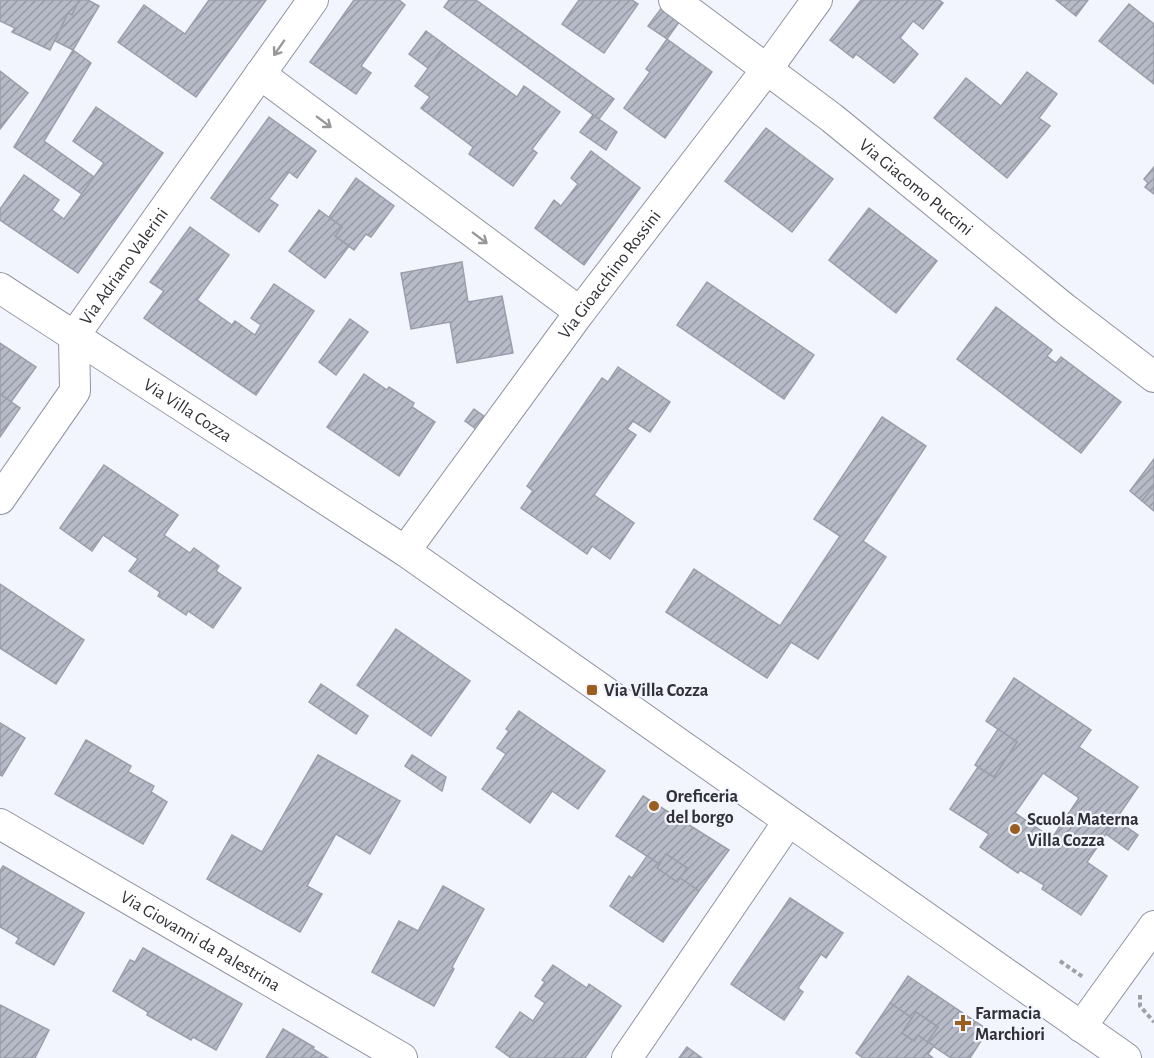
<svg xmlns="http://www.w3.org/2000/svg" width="1154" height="1058" viewBox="0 0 1154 1058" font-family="'Alegreya Sans',sans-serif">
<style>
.building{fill:url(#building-hatch);stroke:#9b9eab;stroke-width:1.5;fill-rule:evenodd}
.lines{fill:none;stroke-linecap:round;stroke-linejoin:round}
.street-casing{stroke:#9194a1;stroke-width:32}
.path{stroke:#a0a1a8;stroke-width:4;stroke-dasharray:4.5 3;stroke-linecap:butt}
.street{stroke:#fff;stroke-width:30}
.oneway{stroke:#98989a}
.poi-dot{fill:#9a5e20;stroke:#f3f5fe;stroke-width:2}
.labels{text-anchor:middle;stroke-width:4.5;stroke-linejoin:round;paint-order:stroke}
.street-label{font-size:18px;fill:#303136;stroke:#f3f5fe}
.poi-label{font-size:18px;font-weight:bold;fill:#303136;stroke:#f3f5fe;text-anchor:start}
</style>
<defs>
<pattern id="building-hatch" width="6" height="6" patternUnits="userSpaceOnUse" patternTransform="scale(1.5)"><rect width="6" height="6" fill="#b7bbc8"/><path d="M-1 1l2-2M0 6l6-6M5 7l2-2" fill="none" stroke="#9599a3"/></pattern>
</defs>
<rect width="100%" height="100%" fill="#f3f5fe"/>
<g class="building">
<polygon points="0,0 79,0 72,15 68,13 50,50 12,32 15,28 0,21"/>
<polygon points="79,0 88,0 99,6 73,50 55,41 68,13 72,15"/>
<polygon points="209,0 266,0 196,97 118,42 144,5 185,34"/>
<polygon points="354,0 399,0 405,5 361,66 371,73 356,94 310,62"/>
<polygon points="449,0 476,0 614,99 599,119 444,7"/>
<polygon points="579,0 632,0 638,4 604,53 562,24"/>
<polygon points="861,0 939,0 943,3 923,29 913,21 900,38 918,54 894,83 856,54 853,58 830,40"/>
<polygon points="1056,0 1088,0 1076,16"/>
<polygon points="1129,4 1154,24 1154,84 1099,41"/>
<polygon points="663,6 682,18 667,39 648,26"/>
<polygon points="426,31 445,45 428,68 409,54"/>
<polygon points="667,39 712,72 665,138 624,108 650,72 646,69"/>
<polygon points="445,45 517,97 524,86 560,112 532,149 537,153 513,186 469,154 473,147 421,108 430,97 415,86"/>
<polygon points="73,50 91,63 44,141 94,177 82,194 14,147"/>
<polygon points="0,71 28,93 0,129"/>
<polygon points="1027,72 1057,94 1039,118 1050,126 1007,178 934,118 966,78 1001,106"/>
<polygon points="96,107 163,153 78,273 0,220 0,209 24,175 59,200 52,210 64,219 104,163 73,141"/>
<polygon points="593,115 617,132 606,150 580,132"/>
<polygon points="269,117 316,151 297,178 289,172 269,199 278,205 259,232 211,198"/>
<polygon points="766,128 833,179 792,232 725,181"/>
<polygon points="591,151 640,188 584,265 535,228 554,200 561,206 578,184 571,178"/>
<polygon points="1154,167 1154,194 1145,187 1148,183 1144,179"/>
<polygon points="356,178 394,206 371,237 366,234 354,250 335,236 342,227 329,217"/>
<polygon points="869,208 937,261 896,313 829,260"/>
<polygon points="319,210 342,227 335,236 349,246 325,278 289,251"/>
<polygon points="190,227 229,255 197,300 232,325 235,321 255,335 261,325 251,318 274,284 314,311 256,395 144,318 164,291 150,282"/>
<polygon points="462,262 468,302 502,296 513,353 457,363 450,322 411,329 401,273"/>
<polygon points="707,282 814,355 784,399 677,325"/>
<polygon points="996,307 1052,350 1047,356 1056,363 1061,357 1121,402 1081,453 957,359"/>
<polygon points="350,319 368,332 336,375 319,362"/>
<polygon points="0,343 36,367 11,402 0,394"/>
<polygon points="618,367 670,402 650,432 633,421 627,429 636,435 594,495 634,523 610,559 592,546 587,554 521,508 533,491 527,486 602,378 608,382"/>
<polygon points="364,374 387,390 389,387 414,403 412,407 435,422 399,476 327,427"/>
<polygon points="0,394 20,408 0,437"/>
<polygon points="474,409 485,417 476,429 465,421"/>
<polygon points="882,417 926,446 863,541 886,557 818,659 791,642 767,678 666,612 694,569 780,626 840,536 814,519"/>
<polygon points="1154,459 1154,486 1142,501 1130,491"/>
<polygon points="104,465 178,515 164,535 190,553 194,548 219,566 216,571 241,588 213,628 188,611 186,615 158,596 160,592 129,571 138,559 103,535 92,551 60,528"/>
<polygon points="1154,486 1154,511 1142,501"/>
<polygon points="0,584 84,640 56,684 0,648"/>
<polygon points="396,629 470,681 431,736 357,685"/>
<path d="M1014,678L1091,730L1079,747L1138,787L1087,862L1107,876L1081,915L1042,889L1044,885L1020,870L1018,873L980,847L989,834L950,809L978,767L994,777L1017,742L986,721ZM1043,773L1079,798L1052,838L1015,813Z"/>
<polygon points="321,684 368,716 356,734 309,702"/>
<polygon points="519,711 605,771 578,809 552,791 530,823 482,789 506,754 497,748 509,731 506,729"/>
<polygon points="0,723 25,738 2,776 0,775"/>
<polygon points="998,729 1017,742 994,777 975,765"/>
<polygon points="86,740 131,766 128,772 154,786 151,792 167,802 143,844 55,794"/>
<polygon points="318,755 400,801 370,854 336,834 307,886 322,894 300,932 207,879 232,835 262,852"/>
<polygon points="412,755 446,777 442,791 405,766"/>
<polygon points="643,796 729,850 699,891 680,878 687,868 666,854 659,864 616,836"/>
<polygon points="1115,819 1138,835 1128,850 1106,834"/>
<polygon points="666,854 687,868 677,882 657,868"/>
<polygon points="647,856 659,864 657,868 677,882 680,878 699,891 663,942 610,906 629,876 632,878"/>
<polygon points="3,866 84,913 54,965 16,943 19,938 0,927 0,871"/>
<polygon points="443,886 484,909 452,967 454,969 434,1006 372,972 399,921 418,931"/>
<polygon points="790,898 843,933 826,958 821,954 798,988 803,992 784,1020 731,984"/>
<polygon points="143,948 242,1004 216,1050 193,1037 191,1040 147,1015 148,1012 113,991 130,960 135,962"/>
<polygon points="553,965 587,988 589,984 621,1006 585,1058 511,1058 496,1047 520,1012 533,1021 545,1003 535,996 545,982 542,980"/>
<polygon points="908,976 988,1030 970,1058 951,1058 927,1042 938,1027 916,1012 912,1018 890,1003"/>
<polygon points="890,1003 912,1018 902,1033 914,1041 918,1035 934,1046 928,1054 933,1058 863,1058 856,1053"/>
<polygon points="0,1005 49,1030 35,1058 0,1058"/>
<polygon points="916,1012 938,1027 927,1042 918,1035 914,1041 902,1033"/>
<polygon points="283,1029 314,1047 313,1049 328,1058 266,1058"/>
<polygon points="687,1047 702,1058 679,1058"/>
</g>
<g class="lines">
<g class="street-casing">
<g id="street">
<path id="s1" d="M674,0L832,118L1064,308L1154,377"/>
<polyline points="260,74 580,312"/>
<path id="s2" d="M0,288L405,551L1126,1058"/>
<path id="s3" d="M0,499L75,391L74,336L313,0"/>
<path id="s4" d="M405,551L580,312L767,69L817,0"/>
<path id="s5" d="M0,824L402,1058"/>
<polyline points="1081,1027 1154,926"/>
<polyline points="627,1058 788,822"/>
</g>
</g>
<g class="path">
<polyline points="1060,961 1083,977"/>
<polyline points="1140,995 1140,1006 1154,1022"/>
</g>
<use href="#street" class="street"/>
</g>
<defs><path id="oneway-shaft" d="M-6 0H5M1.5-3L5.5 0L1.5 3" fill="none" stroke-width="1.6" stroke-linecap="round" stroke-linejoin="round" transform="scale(1.5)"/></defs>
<g class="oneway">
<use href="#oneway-shaft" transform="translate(279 48) rotate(125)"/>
<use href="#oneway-shaft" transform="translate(324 122) rotate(37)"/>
<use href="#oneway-shaft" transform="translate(480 238) rotate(37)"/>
</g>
<g class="poi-dot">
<rect x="586" y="684" width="12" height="12" rx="3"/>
<circle cx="654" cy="806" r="6"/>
<circle cx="1015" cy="829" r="6"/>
<path d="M960 1014h6v6h6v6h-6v6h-6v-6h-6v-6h6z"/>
</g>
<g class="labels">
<g class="street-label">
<text dy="6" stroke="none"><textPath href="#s1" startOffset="306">Via Giacomo Puccini</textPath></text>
<text dy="6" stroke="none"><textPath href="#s3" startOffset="272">Via Adriano Valerini</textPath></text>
<text dy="6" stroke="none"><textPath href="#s4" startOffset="344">Via Gioacchino Rossini</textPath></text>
<text dy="6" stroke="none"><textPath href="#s2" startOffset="224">Via Villa Cozza</textPath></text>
<text dy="6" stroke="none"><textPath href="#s5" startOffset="232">Via Giovanni da Palestrina</textPath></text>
</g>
<g class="poi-label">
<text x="604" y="696">Via Villa Cozza</text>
<text x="666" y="802">Oreficeria<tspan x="666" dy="21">del borgo</tspan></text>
<text x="1027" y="825">Scuola Materna<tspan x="1027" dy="21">Villa Cozza</tspan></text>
<text x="975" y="1019">Farmacia<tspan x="975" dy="21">Marchiori</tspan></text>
</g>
</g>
</svg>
